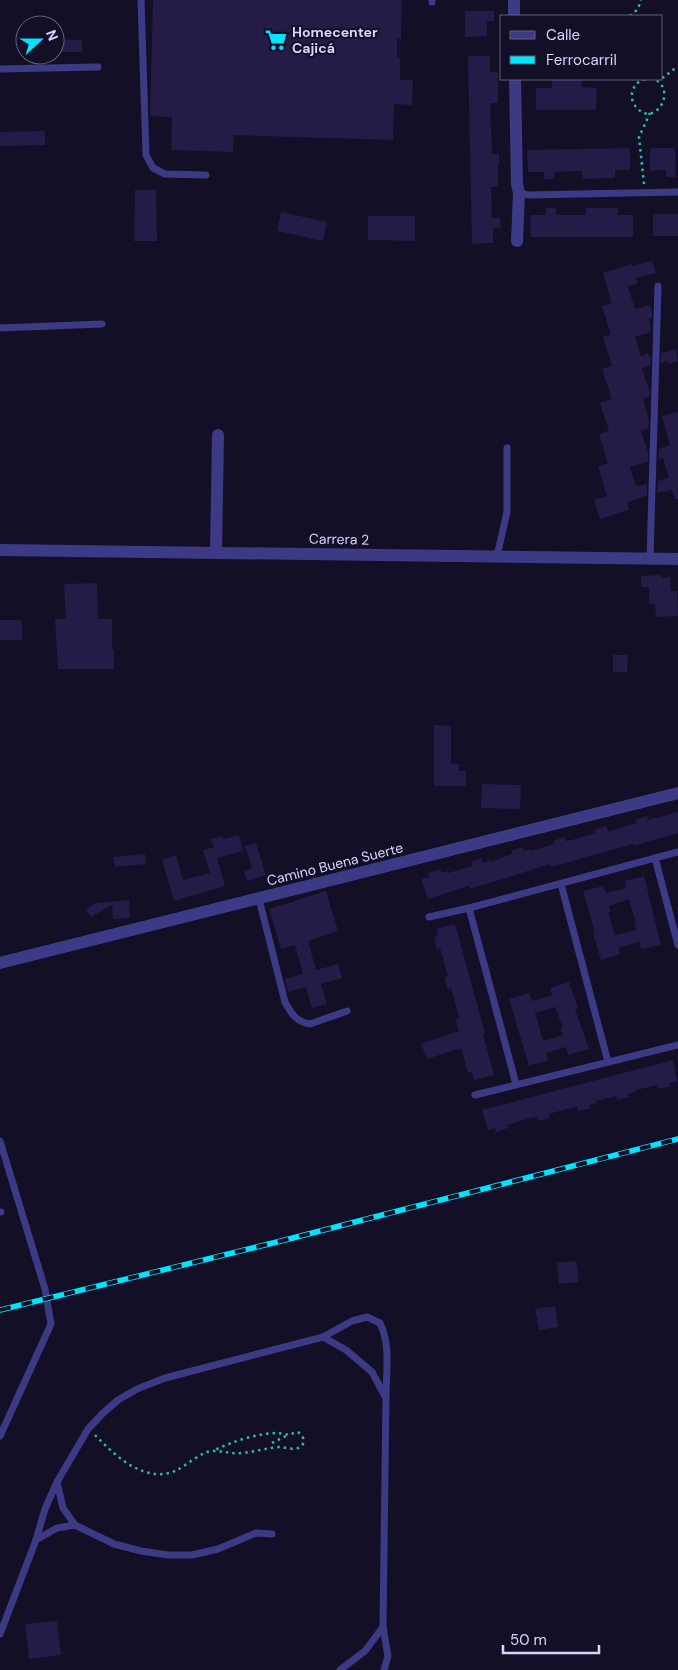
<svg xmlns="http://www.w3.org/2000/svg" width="678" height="1670" viewBox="0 0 678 1670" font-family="'DM Sans',sans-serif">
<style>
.building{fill:#241b47;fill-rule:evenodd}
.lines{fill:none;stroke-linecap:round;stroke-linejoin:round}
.path{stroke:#2fb8b0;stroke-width:2.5;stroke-dasharray:2.5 4;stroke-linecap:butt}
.lane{stroke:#3d3a85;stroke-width:7}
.street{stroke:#3d3a85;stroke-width:12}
.rail-casing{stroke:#00e5ff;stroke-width:5.5}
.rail{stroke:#130f26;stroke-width:4;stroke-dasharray:11;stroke-linecap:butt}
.labels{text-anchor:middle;stroke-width:4;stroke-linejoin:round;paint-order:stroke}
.poi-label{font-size:14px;font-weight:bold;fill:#d9d4ff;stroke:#130f26;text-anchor:start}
.street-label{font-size:14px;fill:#d9d4ff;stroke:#130f26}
</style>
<rect width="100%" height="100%" fill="#130f26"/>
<g class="building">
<polygon points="153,0 402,0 401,39 397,39 397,58 400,58 400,80 413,80 412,105 394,104 393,140 234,135 233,152 171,150 172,117 150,116"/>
<polygon points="465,11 494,11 494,21 487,21 487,36 465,37"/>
<polygon points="55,39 82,40 82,52 55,52"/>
<polygon points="468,56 490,56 490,72 498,72 498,103 490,103 492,154 499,154 499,164 498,164 498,187 491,187 492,218 500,218 501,228 493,228 493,243 472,244"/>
<polygon points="552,80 582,80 581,87 597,88 596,110 536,110 536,88 552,88"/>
<polygon points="45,131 45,145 0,146 0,132"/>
<polygon points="630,148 630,170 615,170 615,178 583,179 582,171 554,172 554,179 544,179 544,172 528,172 527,150"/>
<polygon points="650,148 675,148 676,177 666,177 666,170 650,171"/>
<polygon points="135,190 156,190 157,241 134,241"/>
<polygon points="546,208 556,208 556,215 586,215 586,208 618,208 618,215 633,215 633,237 531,237 530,215 546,215"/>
<polygon points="281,212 327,222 323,241 277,231"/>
<rect x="653" y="214" width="25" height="22"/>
<polygon points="368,216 415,216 415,241 368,240"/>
<polygon points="652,261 656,273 636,278 638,283 628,287 635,309 650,305 652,313 652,318 649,318 651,332 635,337 641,356 648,353 649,356 651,356 650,366 642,368 650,393 649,397 643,399 649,420 648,429 641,431 648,452 648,462 630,467 636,486 647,484 647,496 627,502 629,510 600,519 594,500 607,496 598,467 608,463 599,434 609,431 600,403 612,399 602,369 612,366 603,337 611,335 602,306 612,303 603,273 632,264 632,266"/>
<polygon points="676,349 678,361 668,364 667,361 661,363 661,353"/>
<polygon points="678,412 678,499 675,499 672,490 657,493 658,481 669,478 663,458 658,459 659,449 670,445 662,416"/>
<polygon points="661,575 661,578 670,577 671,591 677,591 678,616 656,617 655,604 649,604 649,587 641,587 641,576"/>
<polygon points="97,583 98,619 112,619 112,649 114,649 114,669 58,669 55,619 66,619 64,584"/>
<rect x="0" y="620" width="22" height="20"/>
<polygon points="613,655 628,655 627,672 613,672"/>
<polygon points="434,725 451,726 451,764 459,764 459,771 466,771 466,786 434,786"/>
<polygon points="482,784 521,785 520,809 481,808"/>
<polygon points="678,812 678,833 633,846 633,844 551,867 550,864 470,889 469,886 428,899 423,885 422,879 430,877 428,873 440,869 442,873 448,871 448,873 472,866 471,862 482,858 483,863 490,860 490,862 512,854 511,851 523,847 524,851 530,849 531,851 554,844 553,841 564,837 566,841 572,840 596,833 594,830 606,826 608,831 614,830 636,823 635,820 647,816 648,820"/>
<polygon points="239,835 243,851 217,858 225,886 174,901 162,860 176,855 183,880 210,873 203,850 214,847 211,839 222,836 223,839"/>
<polygon points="256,843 266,875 247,881 244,871 252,868 245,846"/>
<polygon points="145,854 146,864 115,867 113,857"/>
<path d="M644,876L661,945L641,949L639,942L618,948L620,954L601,960L593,933L595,932L583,891L603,886L606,893L626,888L625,881ZM629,899L636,923H634L636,930L615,935L608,913L611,912L609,906Z"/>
<polygon points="326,891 338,931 308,941 316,970 338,964 342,978 321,984 327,1004 312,1008 306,987 288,992 285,979 303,974 295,945 281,949 269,909"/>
<polygon points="129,900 130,918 113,919 112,905 91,917 86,909 96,903"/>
<polygon points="455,924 485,1033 483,1034 494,1075 474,1080 472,1072 468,1073 461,1048 427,1059 421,1044 459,1031 455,1019 459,1018 455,1002 451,988 448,989 444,977 448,976 440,948 437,949 434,937 438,936 436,929"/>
<path d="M569,982L578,1008L575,1009L589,1049L568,1055L566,1047L546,1053L548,1060L529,1066L509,999L529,993L532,1001L552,995L550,988ZM555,1007L563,1028L560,1029L563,1035L543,1041L535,1013Z"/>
<polygon points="673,1060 677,1081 669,1083 670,1086 658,1089 657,1085 636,1090 636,1092 628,1094 629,1097 617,1100 616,1096 596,1101 597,1103 589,1105 590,1108 578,1111 577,1107 570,1108 549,1114 550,1118 538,1121 537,1117 530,1118 507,1125 508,1128 496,1132 495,1128 488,1130 482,1110"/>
<polygon points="576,1261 579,1282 559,1284 557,1263"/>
<polygon points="555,1306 558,1327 539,1330 535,1309"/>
<polygon points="57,1621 61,1655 29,1659 25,1624"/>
</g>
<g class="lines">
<g class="path">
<polyline points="630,16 638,9 641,0"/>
<path d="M662,78C668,75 671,70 678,67"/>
<path d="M645,79C638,81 634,85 632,93C631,98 633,104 637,108C655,128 678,90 654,79"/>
<polyline points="644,184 639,137 650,113"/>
<path d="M95,1435C115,1456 146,1485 177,1470C187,1465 203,1450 214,1451C224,1451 231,1454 241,1453C254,1452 266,1448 279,1447C285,1447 292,1450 298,1448C307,1445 304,1434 297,1432L288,1435C270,1428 230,1442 213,1451"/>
<polyline points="272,1443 288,1435"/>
</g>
<g class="lane">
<polyline points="141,0 146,155 153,168 165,174 206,175"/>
<polyline points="432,0 432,2"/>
<polyline points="0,69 98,67"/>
<polyline points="519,193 529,195 678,192"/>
<polyline points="0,328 102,324"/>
<polyline points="497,556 507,512 507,448"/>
<polyline points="650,558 658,286"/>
<polyline points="655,858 678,945"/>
<polyline points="561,884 608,1062"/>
<path d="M259,899L285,1002C291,1013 296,1022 310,1024L347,1011"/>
<polyline points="469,908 678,852"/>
<polyline points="429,917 469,908 516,1084"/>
<polyline points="475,1095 678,1045"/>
<polyline points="0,1141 45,1289 51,1324 0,1436"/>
<polyline points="0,1212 1,1212"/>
<path d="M323,1337L352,1321L367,1317L380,1323C391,1346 386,1372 386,1396"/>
<polyline points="57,1482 63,1508 75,1525 114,1544 141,1551 168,1555 192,1555 218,1549 256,1533 272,1534"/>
<polyline points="36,1540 57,1528 75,1525"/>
<polyline points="0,1634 36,1540 45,1509 57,1482 88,1429 102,1414 118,1400 137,1389 165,1378 323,1337 346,1350 372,1372 386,1398 383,1627 388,1656 384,1670"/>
<polyline points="340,1670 365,1651 383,1627"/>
</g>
<g class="street">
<polyline points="514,0 514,16"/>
<polyline points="515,79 517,184 519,193 517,241"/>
<polyline points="0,550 678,559"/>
<polyline points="216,553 218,435"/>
<polyline points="0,963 678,793"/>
</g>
<g class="rail-casing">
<polyline id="rail" points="0,1310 281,1241 678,1139"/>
</g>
<use href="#rail" class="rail"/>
</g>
<defs>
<g id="supermarket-bare" transform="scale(1.725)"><path d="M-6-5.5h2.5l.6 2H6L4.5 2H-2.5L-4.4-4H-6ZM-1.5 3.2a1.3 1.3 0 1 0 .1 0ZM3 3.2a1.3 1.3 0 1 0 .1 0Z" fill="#00e5ff" stroke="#130f26" stroke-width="2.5" paint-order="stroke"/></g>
</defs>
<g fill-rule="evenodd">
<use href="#supermarket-bare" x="276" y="40"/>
</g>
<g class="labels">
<g class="poi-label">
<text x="292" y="37">Homecenter<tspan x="292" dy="16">Cajicá</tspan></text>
</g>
<g class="street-label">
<text transform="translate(339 539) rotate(1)" y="5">Carrera 2</text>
<text transform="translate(335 864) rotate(-14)" y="5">Camino Buena Suerte</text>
</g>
</g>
<rect x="500" y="15" width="162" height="65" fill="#130f26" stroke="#625e7d"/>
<rect x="510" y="31" width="25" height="8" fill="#3d3a85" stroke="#625e7d"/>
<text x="546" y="40" font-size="15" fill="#d9d4ff">Calle</text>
<rect x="510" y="56" width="25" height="8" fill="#00e5ff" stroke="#625e7d"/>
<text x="546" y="65" font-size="15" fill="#d9d4ff">Ferrocarril</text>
<g transform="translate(40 40) rotate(69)"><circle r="24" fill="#130f26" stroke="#625e7d"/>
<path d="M0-4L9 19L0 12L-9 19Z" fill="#00e5ff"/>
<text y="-8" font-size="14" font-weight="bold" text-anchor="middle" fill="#d9d4ff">N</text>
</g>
<path d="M503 1645v8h96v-8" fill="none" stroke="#d9d4ff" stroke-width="2.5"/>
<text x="510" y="1645" font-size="15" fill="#d9d4ff" stroke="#130f26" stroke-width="4" paint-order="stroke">50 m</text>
</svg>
